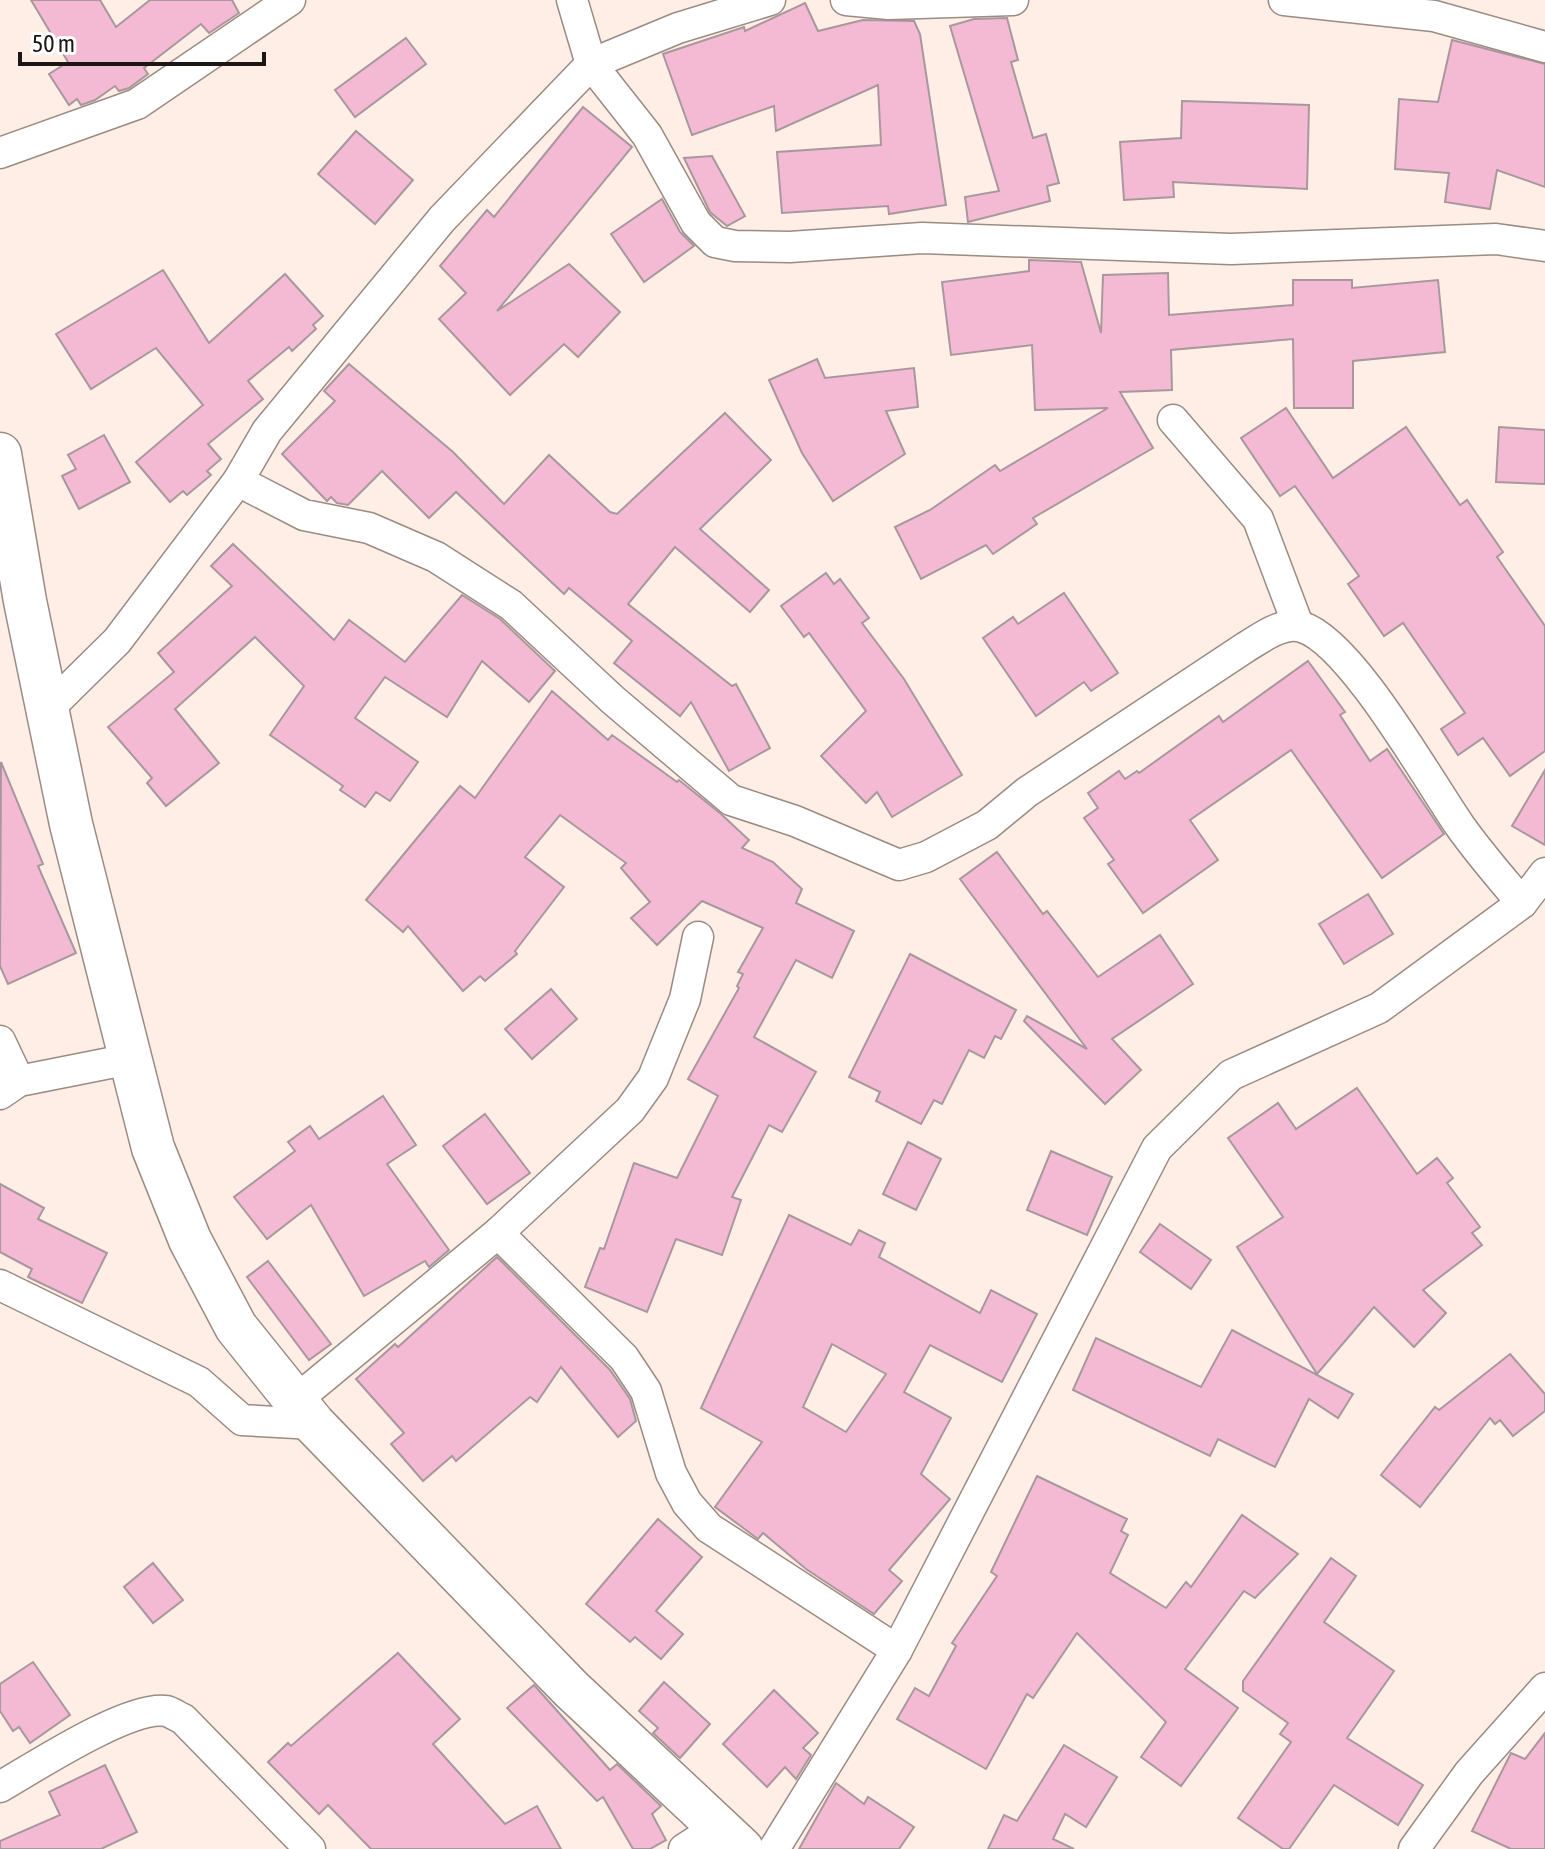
<svg xmlns="http://www.w3.org/2000/svg" width="1545" height="1849" viewBox="0 0 1545 1849" font-family="'Asap Condensed',sans-serif">
<style>
.building{fill:#f4bad3;stroke:#a8989e;stroke-width:2;fill-rule:evenodd}
.lines{fill:none;stroke-linecap:round;stroke-linejoin:round}
.street-casing{stroke:#9a8b83;stroke-width:33}
.secondary-casing{stroke:#9a8b83;stroke-width:45}
.street{stroke:#fff;stroke-width:30}
.secondary{stroke:#fff;stroke-width:42}
</style>
<rect width="100%" height="100%" fill="#ffeee5"/>
<g class="building">
<polygon points="31,0 100,0 116,27 150,0 232,0 239,13 209,33 201,24 144,68 148,74 129,88 119,91 115,86 95,100 81,105 77,99 69,105 49,74 68,62"/>
<polygon points="805,3 818,31 863,20 914,21 920,34 946,205 889,214 888,206 782,213 777,152 881,145 878,85 776,131 774,106 692,135 663,54 744,27 745,31"/>
<polygon points="1007,18 1018,60 1011,62 1033,138 1046,134 1059,183 1047,186 1050,201 968,222 965,197 999,191 950,26 974,19"/>
<polygon points="406,38 426,64 355,117 335,90"/>
<polygon points="1452,40 1545,64 1545,187 1497,170 1490,209 1445,202 1449,173 1395,169 1399,99 1438,102"/>
<polygon points="1182,101 1309,105 1307,189 1173,182 1174,197 1124,200 1120,142 1181,138"/>
<polygon points="583,107 632,147 497,311 569,264 620,312 578,357 564,344 510,395 439,319 466,293 440,266 487,210 494,217"/>
<polygon points="356,131 413,180 375,224 318,174"/>
<polygon points="712,156 745,216 727,226 710,212 684,158"/>
<polygon points="662,199 680,232 694,246 644,282 611,234"/>
<polygon points="1029,260 1081,262 1101,333 1103,275 1168,273 1169,315 1293,305 1293,280 1352,280 1352,288 1438,280 1445,352 1353,361 1353,408 1294,408 1293,339 1171,350 1172,390 1120,392 1153,448 1033,518 1037,524 993,554 986,545 921,579 895,527 930,510 995,465 1000,471 1108,408 1035,410 1032,345 951,355 942,282 1029,271"/>
<polygon points="163,270 209,343 285,274 323,316 313,325 316,329 292,351 289,347 248,381 263,399 208,444 221,459 207,471 211,475 187,495 183,491 170,502 136,462 203,405 156,348 91,389 56,334"/>
<polygon points="817,359 825,378 914,368 918,407 886,411 905,454 833,501 802,453 769,380"/>
<polygon points="349,364 453,452 504,504 549,455 610,512 617,514 725,413 771,460 700,529 769,590 750,612 675,547 628,604 732,686 736,684 770,748 729,771 691,702 680,716 614,663 632,641 569,588 564,594 456,492 429,518 382,471 348,505 337,503 331,497 327,501 282,454 335,401 324,391"/>
<polygon points="1286,408 1333,478 1406,427 1460,505 1467,500 1503,552 1497,557 1545,626 1545,751 1510,776 1483,738 1458,755 1441,729 1465,713 1403,623 1384,636 1348,584 1359,576 1295,486 1280,496 1241,438"/>
<polygon points="1499,427 1545,430 1545,484 1496,482"/>
<polygon points="104,435 130,482 79,509 62,476 76,469 68,455"/>
<polygon points="233,544 334,640 349,620 405,662 462,595 500,619 555,671 529,702 482,661 447,717 385,677 355,718 418,762 390,801 376,792 365,807 340,790 343,786 270,735 304,686 255,637 175,709 219,763 166,806 147,783 152,778 108,727 174,672 158,653 232,586 211,566"/>
<polygon points="826,573 834,584 840,579 869,618 862,623 904,679 962,775 892,817 877,792 866,803 821,756 866,711 809,633 804,637 781,606"/>
<polygon points="1064,593 1118,673 1091,691 1084,682 1036,716 983,638 1013,617 1018,624"/>
<polygon points="1308,661 1345,712 1340,715 1370,761 1387,749 1444,834 1382,878 1291,750 1190,820 1218,860 1143,913 1108,864 1114,860 1084,818 1098,808 1088,793 1119,771 1125,779 1137,771 1139,773 1219,716 1223,722"/>
<polygon points="552,691 608,740 612,735 677,782 679,780 721,814 749,840 742,848 773,862 802,889 796,903 854,931 832,978 796,960 754,1037 816,1072 782,1132 769,1125 732,1197 741,1200 722,1255 676,1239 647,1312 585,1287 600,1248 604,1249 634,1163 677,1178 718,1096 688,1079 739,988 737,986 743,974 738,972 763,928 702,901 657,945 631,918 650,902 621,868 626,863 560,815 525,857 564,887 515,951 517,954 485,981 480,976 463,991 408,926 403,932 366,900 460,786 475,798"/>
<polygon points="1,762 43,864 38,866 76,953 8,984 0,966"/>
<polygon points="1545,770 1545,845 1512,826"/>
<polygon points="997,852 1043,914 1047,911 1098,977 1160,935 1193,984 1112,1039 1141,1070 1105,1104 1024,1021 1027,1016 1087,1049 960,879"/>
<polygon points="1368,894 1393,934 1344,964 1319,924"/>
<polygon points="910,954 1016,1010 1001,1039 995,1036 984,1058 969,1050 942,1104 934,1100 921,1124 876,1101 880,1092 849,1077"/>
<polygon points="551,989 577,1019 532,1059 505,1029"/>
<polygon points="1357,1088 1417,1174 1437,1158 1453,1178 1447,1183 1480,1227 1472,1233 1482,1245 1423,1290 1446,1313 1414,1347 1374,1307 1317,1374 1237,1247 1283,1217 1228,1138 1278,1103 1296,1129"/>
<polygon points="383,1096 416,1145 387,1164 449,1250 429,1267 425,1261 364,1296 311,1205 267,1239 234,1197 295,1151 288,1142 310,1126 319,1139"/>
<polygon points="485,1114 530,1173 487,1204 443,1146"/>
<polygon points="908,1142 941,1159 916,1210 883,1194"/>
<polygon points="1051,1151 1112,1177 1087,1235 1027,1210"/>
<polygon points="0,1184 44,1208 38,1219 107,1253 82,1303 28,1277 32,1269 0,1252"/>
<path d="M789,1215L851,1245L859,1230L885,1243L879,1257L980,1313L991,1290L1037,1314L1002,1382L930,1345L904,1392L951,1418L921,1474L950,1499L889,1570L902,1581L874,1614L806,1569L763,1533L758,1539L715,1507L762,1442L701,1408ZM832,1344L886,1374L846,1432L803,1407Z"/>
<polygon points="1160,1224 1211,1260 1191,1289 1140,1252"/>
<polygon points="497,1257 610,1370 630,1399 636,1421 618,1437 561,1367 537,1402 530,1397 456,1461 452,1456 423,1481 391,1444 404,1433 356,1379 395,1344 398,1347"/>
<polygon points="268,1261 331,1344 309,1360 247,1277"/>
<polygon points="1232,1330 1353,1394 1338,1418 1309,1399 1275,1467 1218,1439 1210,1456 1073,1390 1096,1338 1201,1387"/>
<polygon points="1510,1354 1545,1394 1545,1411 1513,1436 1500,1420 1495,1424 1490,1418 1420,1507 1381,1475 1435,1407 1439,1410"/>
<polygon points="1037,1476 1127,1519 1121,1531 1128,1535 1110,1573 1166,1608 1186,1582 1191,1587 1242,1515 1298,1554 1255,1598 1244,1591 1185,1669 1238,1708 1181,1786 1141,1757 1166,1722 1077,1633 1033,1698 1027,1694 986,1769 897,1719 915,1688 929,1696 956,1646 952,1643 997,1576 991,1572"/>
<polygon points="658,1519 702,1557 656,1611 683,1634 661,1659 635,1637 630,1642 586,1604"/>
<polygon points="1331,1558 1356,1576 1324,1622 1394,1671 1347,1738 1423,1785 1398,1825 1334,1785 1289,1849 1283,1849 1238,1818 1291,1742 1280,1734 1288,1723 1243,1691 1243,1681"/>
<polygon points="153,1563 183,1600 153,1623 124,1587"/>
<polygon points="398,1653 460,1719 433,1744 505,1824 537,1806 561,1849 371,1849 328,1805 319,1814 268,1762 288,1743 291,1746"/>
<polygon points="33,1662 70,1715 30,1743 19,1727 13,1731 0,1711 0,1684"/>
<polygon points="664,1682 710,1724 680,1758 653,1733 658,1728 639,1711"/>
<polygon points="534,1685 610,1770 617,1764 661,1806 652,1814 666,1840 650,1849 633,1849 603,1797 597,1801 507,1708"/>
<polygon points="774,1690 818,1733 803,1748 811,1755 796,1779 785,1767 767,1787 723,1744"/>
<polygon points="1545,1733 1545,1849 1511,1849 1472,1831 1511,1753 1525,1759"/>
<polygon points="1064,1745 1117,1777 1086,1827 1065,1814 1053,1839 1074,1849 988,1849 1004,1815 1017,1821"/>
<polygon points="105,1765 137,1832 101,1849 0,1849 0,1841 60,1815 49,1792"/>
<polygon points="836,1783 864,1804 868,1797 914,1827 899,1849 799,1849"/>
</g>
<g class="lines">
<g class="street-casing">
<g id="street">
<polyline points="572,0 591,64 647,135 696,223 715,242 735,246 790,247 922,238 1231,249 1496,239 1545,246"/>
<polyline points="846,0 889,4 1013,0"/>
<polyline points="1284,0 1434,16 1545,47"/>
<polyline points="0,153 137,104 290,0"/>
<polyline points="1173,420 1258,519 1298,625"/>
<path d="M238,481L304,515L369,528L436,557L511,605L613,700L731,800L795,821L899,865L926,857L987,825L1027,792L1246,647C1261,638 1283,621 1302,627C1351,642 1428,780 1460,826C1479,853 1501,878 1522,903"/>
<polyline points="47,710 117,641 238,481 267,431 442,219 591,64 678,28 770,0"/>
<polyline points="0,1041 19,1081"/>
<polyline points="0,1094 19,1081 130,1059"/>
<polyline points="498,1233 624,1358 646,1391 671,1473 687,1503 709,1528 897,1650"/>
<polyline points="0,1285 199,1382 242,1420 314,1424"/>
<polyline points="295,1401 498,1233 630,1110 653,1078 685,999 698,937"/>
<path d="M0,1787C33,1768 129,1705 166,1711C171,1712 178,1717 183,1719L310,1849"/>
<polyline points="684,1849 718,1827"/>
<polyline points="774,1849 897,1650 1157,1148 1231,1075 1379,1008 1522,903 1545,873"/>
<polyline points="1414,1849 1469,1773 1545,1688"/>
</g>
</g>
<g class="secondary-casing">
<polyline id="secondary" points="0,454 25,601 71,824 153,1148 190,1240 236,1327 314,1424 571,1689 742,1849"/>
</g>
<use href="#street" class="street"/>
<use href="#secondary" class="secondary"/>
</g>
<path d="M20 52v12h244v-12" fill="none" stroke="#1c1714" stroke-width="4"/>
<text x="32" y="52" font-size="24" fill="#1c1714" stroke="#ffffff" stroke-width="6" paint-order="stroke">50 m</text>
</svg>
